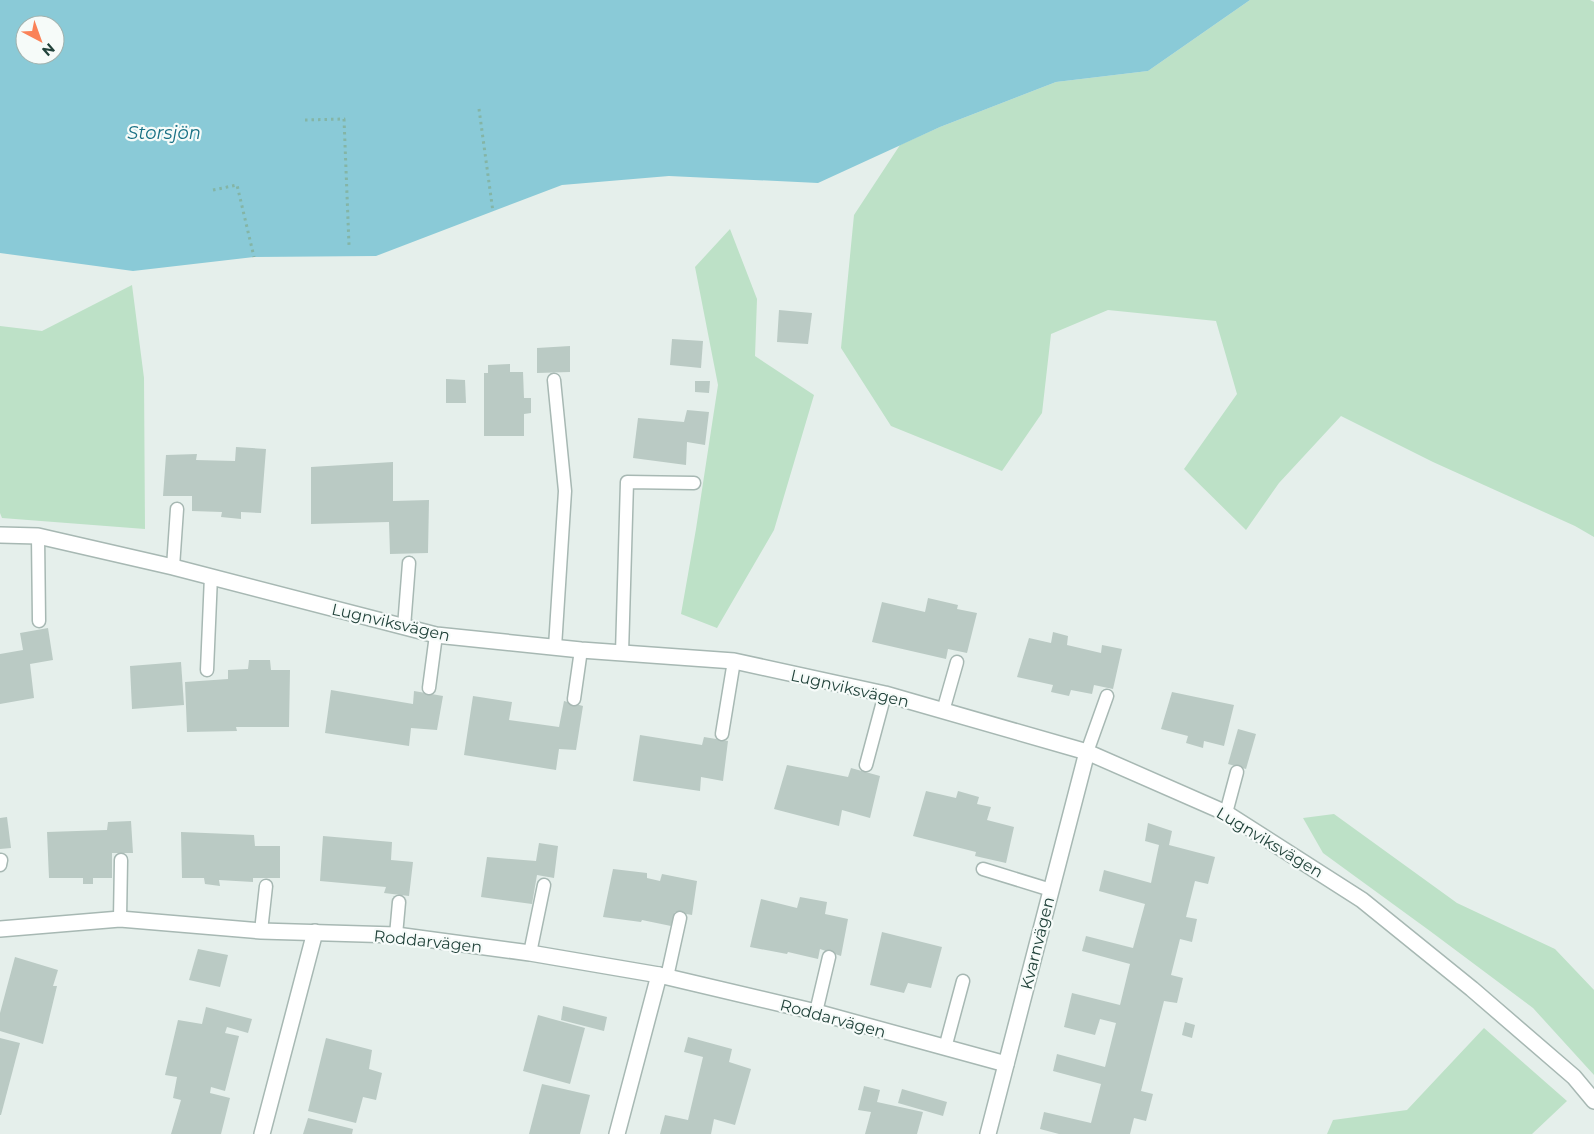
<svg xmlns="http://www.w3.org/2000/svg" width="1594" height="1134" viewBox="0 0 1594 1134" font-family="Montserrat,sans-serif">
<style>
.green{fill:#bde1c7}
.water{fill:#8acad7;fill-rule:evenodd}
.building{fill:#bacac4}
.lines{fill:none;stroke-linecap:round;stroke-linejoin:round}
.lane-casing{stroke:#a7b8b3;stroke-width:15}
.street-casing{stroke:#a7b8b3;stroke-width:18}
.path{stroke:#84b5a6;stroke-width:3;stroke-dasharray:2.5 4;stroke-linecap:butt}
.lane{stroke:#fff;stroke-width:12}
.street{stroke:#fff;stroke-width:15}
.labels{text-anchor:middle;stroke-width:4.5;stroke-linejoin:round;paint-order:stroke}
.street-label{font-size:16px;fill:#22433b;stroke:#f6fbf9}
.water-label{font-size:18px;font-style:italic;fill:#187084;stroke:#f6fbf9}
</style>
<rect width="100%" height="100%" fill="#e5efeb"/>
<g class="green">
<polygon points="1250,0 1590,0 1594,2 1594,537 1575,526 1433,462 1341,416 1279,483 1246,530 1184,469 1237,394 1216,321 1108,310 1051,334 1042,413 1002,471 891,426 841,348 854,215 900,145 940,127 1056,82 1148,71"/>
<polygon points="730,229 757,299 755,356 814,395 774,530 717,628 681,614 696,529 718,385 695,267"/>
<polygon points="132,285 144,378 145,529 2,518 0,513 0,326 42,331"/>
<polygon points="1334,814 1457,903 1555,949 1594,990 1594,1075 1533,1008 1430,931 1323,853 1303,818"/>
<polygon points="1484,1028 1567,1101 1532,1134 1327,1134 1333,1120 1407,1110"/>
</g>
<path class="water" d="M0,0H1250L1148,71L1056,82L940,127L818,183L669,176L562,185L376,256L254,257L133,271L0,253ZM25,25H55V55H25Z"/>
<g class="building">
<polygon points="779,310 812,313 808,344 777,342"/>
<polygon points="672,339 703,341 701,368 670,365"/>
<polygon points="570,346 570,372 537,373 537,348"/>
<polygon points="510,364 510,372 523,372 524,398 531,398 531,413 524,414 524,436 484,436 484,373 488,373 488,365"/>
<polygon points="446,379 465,380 466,403 446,403"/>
<polygon points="695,381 710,381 709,393 695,392"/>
<polygon points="687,410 709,412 705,445 687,442 686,465 633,458 638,418 684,422"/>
<polygon points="236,447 266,449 261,513 241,512 241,519 221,517 222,512 192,511 192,496 163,496 166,455 197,454 196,460 235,461"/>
<polygon points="393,462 393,501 429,500 428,553 390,554 389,522 311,524 311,467"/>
<polygon points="928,598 958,605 957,609 977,613 967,653 948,649 946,659 872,642 882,602 925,612"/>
<polygon points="48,628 53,660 30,664 34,698 0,704 0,654 23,650 20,633"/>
<polygon points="1053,632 1068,636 1067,645 1101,653 1102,645 1122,649 1113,689 1094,685 1092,694 1071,690 1069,696 1051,692 1053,685 1017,677 1029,638 1051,643"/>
<polygon points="249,660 270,660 271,670 290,670 289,727 236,727 237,731 187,732 185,682 228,679 228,670 248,669"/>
<polygon points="181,662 184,705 132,709 130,666"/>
<polygon points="331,690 413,704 414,691 443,696 437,730 411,728 409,746 325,733"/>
<polygon points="1172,692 1234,705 1224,746 1204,741 1203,748 1186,743 1188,736 1161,729"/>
<polygon points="473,696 512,702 509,720 559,727 564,701 583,706 576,750 559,749 556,770 464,755"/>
<polygon points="1238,729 1256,734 1246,769 1228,764"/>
<polygon points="640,735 702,745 704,737 728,741 723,781 701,777 700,791 633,781"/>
<polygon points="787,765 848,777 851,768 880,776 870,818 842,810 839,826 774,809"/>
<polygon points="926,791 956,798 958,791 979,797 977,804 991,807 987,820 1014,827 1006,863 975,856 976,852 913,836"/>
<polygon points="7,817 11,848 0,849 0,818"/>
<polygon points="131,821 133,853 112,853 112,878 93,878 93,884 83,884 83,878 49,878 47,832 107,830 108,822"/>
<polygon points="1148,823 1172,831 1169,845 1215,857 1208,884 1195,881 1186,917 1197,919 1192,942 1180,939 1171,975 1183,978 1177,1003 1164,1001 1141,1091 1153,1094 1146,1121 1134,1118 1130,1134 1059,1134 1040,1129 1044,1112 1091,1123 1101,1084 1053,1071 1057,1054 1105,1067 1116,1023 1100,1019 1095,1035 1064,1027 1072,993 1120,1005 1130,964 1082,951 1086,936 1133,948 1145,904 1099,891 1104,870 1151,883 1159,845 1145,841"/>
<polygon points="181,832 254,835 255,846 280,846 280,878 253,878 253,882 219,880 220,886 205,884 204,878 182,878"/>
<polygon points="323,836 392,842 391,860 413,862 409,896 384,893 386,887 320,881"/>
<polygon points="539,843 558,846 554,878 537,875 532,904 481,897 487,857 536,861"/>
<polygon points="613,869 647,873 647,878 660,881 662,874 697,881 692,915 675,912 671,926 642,920 641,922 603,917"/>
<polygon points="800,897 827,902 825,914 848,919 841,956 820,949 818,959 788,952 787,954 750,947 761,899 797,908"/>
<polygon points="882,932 942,947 931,988 908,983 904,993 870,985"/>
<polygon points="198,949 228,955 220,987 189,980"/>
<polygon points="15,957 58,970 53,986 57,986 43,1044 0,1031 0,1013"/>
<polygon points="563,1006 607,1017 604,1031 561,1020"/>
<polygon points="206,1007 252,1019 248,1033 227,1027 225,1033 239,1036 225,1091 211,1087 210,1093 230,1098 221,1134 171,1134 181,1100 173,1098 177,1077 165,1075 178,1020 202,1024"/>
<polygon points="538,1015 585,1028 570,1084 523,1071"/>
<polygon points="1185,1022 1195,1025 1192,1038 1182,1035"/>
<polygon points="688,1037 732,1049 729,1062 751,1069 735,1125 714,1119 711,1134 660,1134 665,1115 688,1120 703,1057 684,1052"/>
<polygon points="0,1038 20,1043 1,1115 0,1115"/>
<polygon points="326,1038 372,1050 369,1069 382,1073 376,1100 363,1097 356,1123 308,1111"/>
<polygon points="542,1084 590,1095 580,1134 529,1134"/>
<polygon points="864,1086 880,1090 877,1102 923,1112 917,1134 865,1134 871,1112 858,1110"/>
<polygon points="902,1089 947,1102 943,1116 898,1103"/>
<polygon points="308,1118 353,1129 352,1134 303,1134"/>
</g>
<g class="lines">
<g class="lane-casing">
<g id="lane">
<polyline points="554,380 565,491 555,647"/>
<polyline points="38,536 39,621"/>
<polyline points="173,567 177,509"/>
<polyline points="404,627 409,563"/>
<polyline points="622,653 627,482 694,483"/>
<polyline points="207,670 211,576"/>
<polyline points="429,688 436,635"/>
<polyline points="574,699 581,650"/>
<polyline points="943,711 957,662"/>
<polyline points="722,734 734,661"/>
<polyline points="1087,752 1107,696"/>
<polyline points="866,765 885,694"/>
<polyline points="1226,813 1237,772"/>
<polyline points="0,865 1,860"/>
<polyline points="983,869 1051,890"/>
<polyline points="120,919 121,860"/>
<polyline points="261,931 266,886"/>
<polyline points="396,935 399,902"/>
<polyline points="530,953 544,885"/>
<polyline points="667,977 680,918"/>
<polyline points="816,1012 829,957"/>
<polyline points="945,1048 963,981"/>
</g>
</g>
<g class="street-casing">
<g id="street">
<polyline points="0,535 38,536 173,567 436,635 581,650 734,661 885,694 1087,752 1226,813 1362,900 1472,989 1574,1077 1594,1101"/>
<polyline points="0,929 120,919 261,931 396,935 530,953 659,975 816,1012 1006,1064"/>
<polyline points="262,1134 315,932"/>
<polyline points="617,1134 659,975"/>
<polyline points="988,1134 1087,752"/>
</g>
</g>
<g class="path">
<polyline points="479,109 493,212"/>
<polyline points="305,120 344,119 349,245"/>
<polyline points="213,190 237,185 254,257"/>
</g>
<use href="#lane" class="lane"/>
<use href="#street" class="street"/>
</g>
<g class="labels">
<g class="street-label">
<text transform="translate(391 622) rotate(13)" y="6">Lugnviksvägen</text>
<text transform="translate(850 688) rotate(13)" y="6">Lugnviksvägen</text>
<text transform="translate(1270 842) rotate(31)" y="6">Lugnviksvägen</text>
<text transform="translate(428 941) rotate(6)" y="6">Roddarvägen</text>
<text transform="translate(1037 943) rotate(-76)" y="6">Kvarnvägen</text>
<text transform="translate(833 1018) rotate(15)" y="6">Roddarvägen</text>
</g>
<g class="water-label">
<text x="164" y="139">Storsjön</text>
</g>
</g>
<g transform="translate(40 40) rotate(139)"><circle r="24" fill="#f6fbf9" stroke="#a1b1ad"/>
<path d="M0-4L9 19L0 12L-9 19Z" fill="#fa8258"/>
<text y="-8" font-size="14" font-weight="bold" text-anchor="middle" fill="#22433b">N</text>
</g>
</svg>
